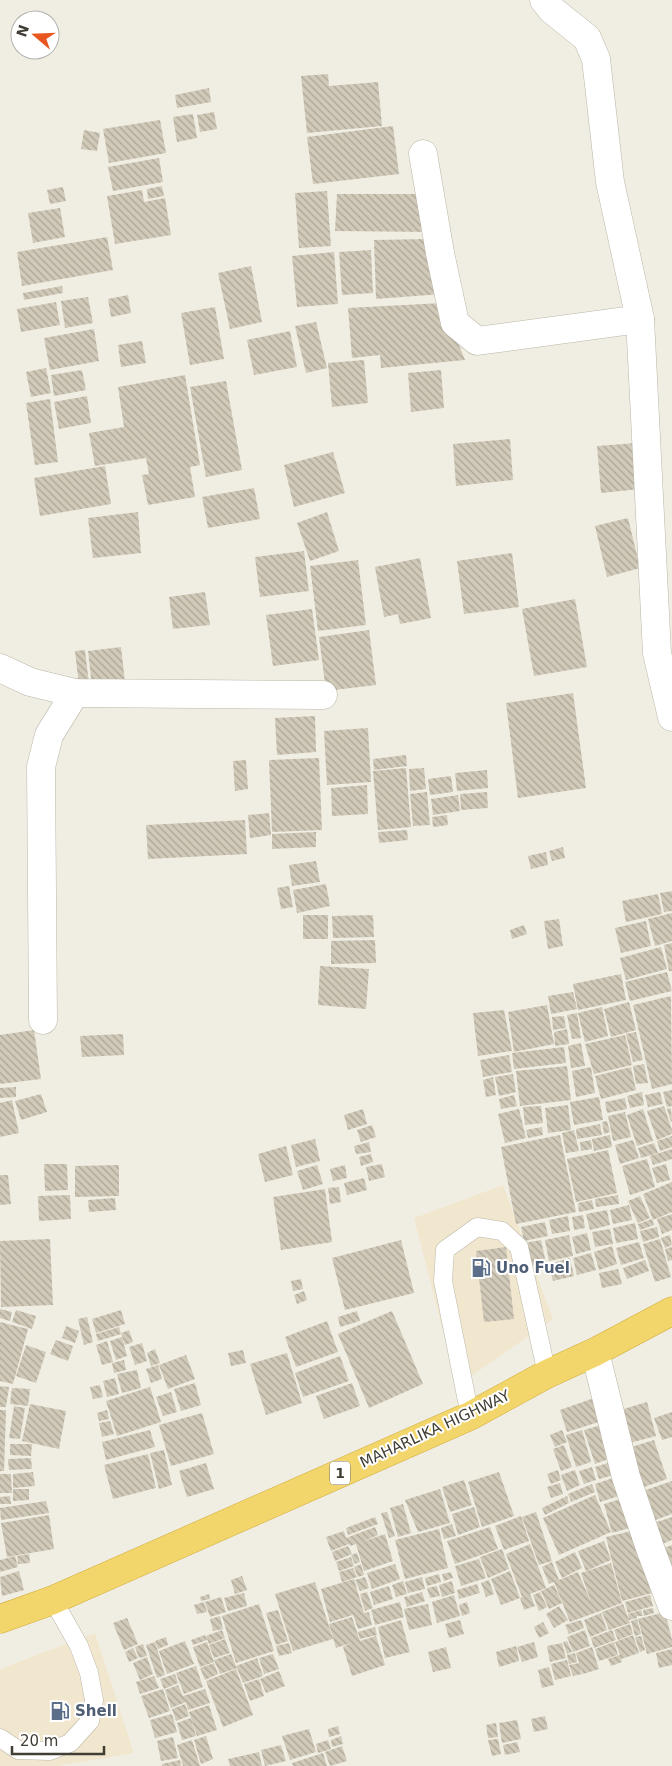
<svg xmlns="http://www.w3.org/2000/svg" width="672" height="1766" viewBox="0 0 672 1766" font-family="'DejaVu Sans',sans-serif">
<style>
.commercial{fill:#f1e7cf}
.building{fill:url(#building-back-hatch)}
.lines{fill:none;stroke-linecap:round;stroke-linejoin:round}
.lane-casing{stroke:#bbb6a7;stroke-width:19}
.street-casing{stroke:#bbb6a7;stroke-width:29}
.highway-casing{stroke:#d1ac3c;stroke-width:29}
.lane{stroke:#fff;stroke-width:18}
.street{stroke:#fff;stroke-width:28}
.highway{stroke:#f3d66b;stroke-width:28}
.labels{text-anchor:middle;stroke-width:4;stroke-linejoin:round;paint-order:stroke}
.shield{fill:#fff;stroke:#7a7871;stroke-width:1}
.shield-label{font-size:14px;font-weight:bold;fill:#413e34}
.service-label{font-size:15px;font-weight:bold;fill:#4e5e75;stroke:#fff;text-anchor:start}
.street-label{font-size:15px;fill:#413e34;stroke:#fff}
</style>
<defs>
<pattern id="building-back-hatch" width="6" height="6" patternUnits="userSpaceOnUse" patternTransform="scale(1.25)"><rect width="6" height="6" fill="#d1cab9"/><path d="M-1 5l2 2M0 0l6 6M5-1l2 2" fill="none" stroke="#aba597"/></pattern>
</defs>
<rect width="100%" height="100%" fill="#f0eee3"/>
<g class="commercial">
<polygon points="503,1185 553,1319 457,1386 414,1218"/>
<polygon points="95,1633 134,1753 59,1766 0,1766 0,1669"/>
</g>
<g class="building">
<polygon points="328,74 329,86 378,82 382,126 307,133 301,76"/>
<polygon points="209,88 211,102 177,108 175,95"/>
<polygon points="214,112 217,129 200,132 197,115"/>
<polygon points="193,114 197,138 177,142 173,117"/>
<polygon points="160,120 166,153 109,163 103,129"/>
<polygon points="393,126 399,174 313,184 307,137"/>
<polygon points="84,130 100,133 97,151 81,149"/>
<polygon points="159,158 163,182 113,191 108,167"/>
<polygon points="162,186 164,196 148,199 147,189"/>
<polygon points="63,187 66,201 50,204 47,190"/>
<polygon points="142,190 144,202 165,198 171,235 115,244 107,196"/>
<polygon points="327,191 331,246 299,248 295,193"/>
<polygon points="337,194 423,194 430,232 335,231"/>
<polygon points="60,208 65,237 33,243 28,213"/>
<polygon points="107,237 113,270 22,286 17,252"/>
<polygon points="428,239 442,294 376,299 374,240"/>
<polygon points="371,250 373,293 342,295 339,252"/>
<polygon points="334,252 338,304 297,307 292,256"/>
<polygon points="251,266 262,322 230,329 218,273"/>
<polygon points="62,286 63,293 24,300 23,293"/>
<polygon points="128,295 131,313 111,317 108,299"/>
<polygon points="88,297 93,323 65,328 61,301"/>
<polygon points="56,302 60,325 21,332 17,309"/>
<polygon points="442,303 465,360 381,368 380,355 352,358 348,308"/>
<polygon points="215,307 224,359 190,365 181,313"/>
<polygon points="316,322 327,368 306,373 295,326"/>
<polygon points="94,329 99,361 50,370 44,338"/>
<polygon points="290,331 297,367 254,375 247,340"/>
<polygon points="142,341 146,363 121,367 118,345"/>
<polygon points="364,360 368,403 332,407 328,363"/>
<polygon points="46,368 51,393 31,397 26,372"/>
<polygon points="82,370 86,390 54,396 51,375"/>
<polygon points="441,370 444,408 411,412 408,373"/>
<polygon points="185,375 200,465 190,467 195,497 148,505 142,475 149,474 146,458 95,466 89,433 124,427 118,387"/>
<polygon points="226,381 242,470 206,477 190,387"/>
<polygon points="87,396 91,423 59,429 54,402"/>
<polygon points="50,399 58,462 35,465 26,403"/>
<polygon points="510,439 513,480 456,486 453,444"/>
<polygon points="636,443 640,489 601,493 597,446"/>
<polygon points="333,452 345,493 294,507 284,465"/>
<polygon points="105,466 111,504 40,516 34,478"/>
<polygon points="254,488 260,519 208,528 202,497"/>
<polygon points="138,512 141,553 93,558 88,518"/>
<polygon points="327,512 339,551 310,561 297,523"/>
<polygon points="628,518 640,568 607,577 595,526"/>
<polygon points="304,551 309,591 260,597 255,557"/>
<polygon points="512,553 519,607 464,614 457,561"/>
<polygon points="420,558 431,618 400,624 398,614 384,617 375,567"/>
<polygon points="358,560 366,625 318,631 310,566"/>
<polygon points="205,592 210,625 173,629 169,597"/>
<polygon points="575,599 587,667 534,676 522,609"/>
<polygon points="312,609 319,660 273,666 266,615"/>
<polygon points="369,630 376,685 326,691 319,637"/>
<polygon points="121,647 125,682 92,686 88,651"/>
<polygon points="85,650 89,684 79,686 75,651"/>
<polygon points="573,693 586,788 518,798 506,703"/>
<polygon points="315,716 316,752 277,755 275,718"/>
<polygon points="368,728 371,782 327,785 324,731"/>
<polygon points="406,755 407,766 374,770 373,759"/>
<polygon points="319,758 322,830 272,832 269,760"/>
<polygon points="246,760 248,789 235,791 233,761"/>
<polygon points="406,768 411,827 378,830 373,771"/>
<polygon points="424,768 426,789 410,791 409,769"/>
<polygon points="487,770 488,788 457,791 455,773"/>
<polygon points="451,776 453,792 430,795 428,779"/>
<polygon points="367,785 368,814 332,816 331,788"/>
<polygon points="427,792 430,825 413,826 410,794"/>
<polygon points="487,792 488,808 461,810 460,794"/>
<polygon points="458,795 460,811 433,815 431,799"/>
<polygon points="269,813 271,835 250,838 248,815"/>
<polygon points="447,815 448,825 433,827 432,817"/>
<polygon points="245,820 247,854 148,859 146,825"/>
<polygon points="407,830 408,840 379,843 378,832"/>
<polygon points="316,832 316,847 272,849 272,834"/>
<polygon points="563,847 565,858 552,861 549,851"/>
<polygon points="546,852 548,865 531,869 528,856"/>
<polygon points="316,861 320,882 292,886 289,865"/>
<polygon points="326,884 330,906 297,913 293,890"/>
<polygon points="289,886 293,907 281,909 277,888"/>
<polygon points="672,891 672,911 664,912 660,893"/>
<polygon points="658,894 662,914 626,922 622,901"/>
<polygon points="672,913 672,941 655,946 648,919"/>
<rect x="303" y="915" width="25" height="24"/>
<polygon points="373,915 374,937 333,938 332,916"/>
<polygon points="559,919 563,946 548,949 544,921"/>
<polygon points="646,921 651,946 621,953 615,928"/>
<polygon points="524,925 527,934 512,939 510,930"/>
<polygon points="375,940 376,963 331,964 331,941"/>
<polygon points="672,943 672,971 669,971 664,945"/>
<polygon points="661,947 667,969 626,980 620,958"/>
<polygon points="320,966 369,969 366,1009 318,1005"/>
<polygon points="667,972 672,991 630,1001 625,982"/>
<polygon points="621,974 626,1000 578,1010 573,984"/>
<polygon points="573,992 577,1009 551,1014 548,996"/>
<polygon points="671,996 672,1084 652,1089 633,1005"/>
<polygon points="629,1002 636,1030 611,1037 604,1009"/>
<polygon points="547,1005 554,1044 514,1052 508,1012"/>
<polygon points="602,1007 608,1036 585,1042 578,1013"/>
<polygon points="504,1010 512,1051 478,1056 473,1013"/>
<polygon points="577,1013 581,1038 572,1039 567,1015"/>
<polygon points="564,1016 566,1028 553,1030 552,1017"/>
<polygon points="567,1029 569,1044 555,1046 554,1032"/>
<polygon points="34,1030 41,1079 0,1084 0,1035"/>
<polygon points="636,1032 643,1060 633,1062 626,1034"/>
<polygon points="123,1034 124,1055 82,1057 80,1036"/>
<polygon points="625,1035 632,1065 594,1074 585,1044"/>
<polygon points="581,1043 585,1066 571,1068 568,1046"/>
<polygon points="564,1047 566,1063 514,1069 512,1053"/>
<polygon points="509,1055 512,1072 483,1077 480,1060"/>
<polygon points="644,1064 648,1083 636,1084 633,1066"/>
<polygon points="567,1066 571,1100 520,1106 516,1071"/>
<polygon points="591,1067 595,1093 576,1097 572,1071"/>
<polygon points="631,1067 636,1090 601,1099 595,1076"/>
<polygon points="513,1074 516,1092 499,1096 495,1077"/>
<polygon points="493,1077 496,1095 486,1097 483,1080"/>
<polygon points="16,1087 16,1097 0,1098 0,1088"/>
<polygon points="672,1090 672,1106 667,1107 663,1092"/>
<polygon points="642,1092 644,1105 630,1108 627,1096"/>
<polygon points="660,1092 663,1104 648,1107 645,1095"/>
<polygon points="41,1094 47,1112 21,1120 15,1101"/>
<polygon points="514,1095 517,1106 501,1109 499,1099"/>
<polygon points="599,1097 603,1120 574,1125 570,1102"/>
<polygon points="625,1098 627,1109 607,1113 605,1102"/>
<polygon points="12,1100 19,1133 0,1137 0,1103"/>
<polygon points="568,1105 571,1130 548,1133 545,1108"/>
<polygon points="541,1106 543,1123 525,1125 523,1107"/>
<polygon points="664,1106 672,1130 672,1134 657,1140 647,1111"/>
<polygon points="671,1108 672,1121 671,1122 667,1109"/>
<polygon points="363,1109 367,1124 348,1130 344,1115"/>
<polygon points="519,1109 526,1138 505,1143 498,1114"/>
<polygon points="643,1109 653,1141 637,1146 627,1115"/>
<polygon points="625,1112 631,1137 613,1141 608,1116"/>
<polygon points="607,1121 610,1132 604,1134 602,1122"/>
<polygon points="600,1124 602,1135 577,1139 576,1129"/>
<polygon points="372,1125 376,1137 361,1142 357,1130"/>
<polygon points="542,1127 543,1135 528,1138 526,1130"/>
<polygon points="574,1130 579,1151 566,1153 562,1133"/>
<polygon points="560,1135 576,1212 516,1224 501,1147"/>
<polygon points="610,1135 612,1147 594,1151 592,1139"/>
<polygon points="672,1136 672,1147 660,1151 657,1141"/>
<polygon points="315,1139 320,1161 296,1167 291,1145"/>
<polygon points="591,1140 592,1149 581,1151 580,1142"/>
<polygon points="633,1140 639,1158 620,1164 615,1145"/>
<polygon points="369,1142 371,1152 356,1154 354,1146"/>
<polygon points="654,1143 658,1153 641,1158 638,1148"/>
<polygon points="286,1146 293,1175 265,1182 258,1154"/>
<polygon points="672,1149 672,1159 653,1165 650,1156"/>
<polygon points="608,1150 617,1193 576,1202 567,1159"/>
<polygon points="371,1154 373,1162 361,1166 359,1157"/>
<polygon points="647,1159 655,1187 630,1195 622,1166"/>
<polygon points="44,1164 67,1164 68,1190 45,1191"/>
<polygon points="382,1164 385,1177 369,1181 366,1167"/>
<polygon points="666,1164 670,1180 657,1183 652,1168"/>
<polygon points="119,1165 119,1196 75,1197 75,1166"/>
<polygon points="317,1165 323,1184 303,1190 297,1171"/>
<polygon points="345,1165 347,1178 333,1181 330,1169"/>
<polygon points="0,1175 8,1175 11,1204 0,1205"/>
<polygon points="364,1178 367,1190 347,1195 344,1183"/>
<polygon points="672,1182 672,1212 653,1220 643,1194"/>
<polygon points="339,1187 341,1202 330,1204 328,1188"/>
<polygon points="325,1189 332,1242 281,1250 273,1197"/>
<polygon points="70,1195 71,1219 39,1221 38,1196"/>
<polygon points="618,1195 619,1204 596,1207 595,1199"/>
<polygon points="640,1196 650,1218 638,1223 628,1201"/>
<polygon points="115,1198 116,1210 89,1212 88,1200"/>
<polygon points="592,1200 594,1209 579,1212 578,1203"/>
<polygon points="629,1205 632,1220 613,1224 610,1210"/>
<polygon points="607,1210 610,1225 590,1230 586,1214"/>
<polygon points="672,1214 672,1230 662,1234 657,1219"/>
<polygon points="583,1215 585,1228 574,1230 572,1217"/>
<polygon points="568,1216 570,1231 552,1234 549,1220"/>
<polygon points="652,1219 654,1225 640,1230 638,1224"/>
<polygon points="545,1222 548,1236 524,1241 521,1227"/>
<polygon points="635,1223 638,1239 616,1243 613,1228"/>
<polygon points="657,1227 659,1237 643,1242 640,1231"/>
<polygon points="610,1229 613,1244 595,1247 592,1232"/>
<polygon points="587,1233 591,1250 576,1254 572,1237"/>
<polygon points="569,1235 573,1256 549,1261 545,1240"/>
<polygon points="670,1235 672,1245 665,1248 661,1238"/>
<polygon points="50,1239 53,1305 1,1307 0,1241"/>
<polygon points="660,1239 671,1277 655,1282 643,1244"/>
<polygon points="401,1240 414,1293 345,1310 332,1258"/>
<polygon points="541,1240 546,1263 530,1266 525,1243"/>
<polygon points="639,1242 644,1258 621,1265 616,1248"/>
<polygon points="612,1246 617,1264 599,1270 594,1252"/>
<polygon points="506,1247 514,1319 484,1322 476,1251"/>
<polygon points="672,1247 672,1260 668,1261 665,1249"/>
<polygon points="591,1253 596,1270 577,1275 573,1258"/>
<polygon points="570,1258 574,1276 553,1281 549,1264"/>
<polygon points="645,1260 649,1271 627,1279 623,1268"/>
<polygon points="618,1269 622,1284 602,1288 599,1273"/>
<polygon points="301,1279 303,1289 293,1291 291,1281"/>
<polygon points="304,1291 307,1300 297,1304 294,1295"/>
<polygon points="0,1309 12,1312 10,1321 0,1318"/>
<polygon points="16,1310 36,1316 32,1329 12,1322"/>
<polygon points="121,1310 125,1324 96,1333 92,1319"/>
<polygon points="357,1311 360,1321 340,1327 338,1317"/>
<polygon points="392,1311 423,1384 369,1408 338,1334"/>
<polygon points="87,1317 93,1342 84,1345 78,1319"/>
<polygon points="327,1321 338,1352 296,1367 285,1337"/>
<polygon points="0,1322 28,1329 13,1384 0,1381"/>
<polygon points="66,1326 79,1331 75,1343 62,1338"/>
<polygon points="119,1327 121,1334 98,1341 96,1334"/>
<polygon points="129,1330 133,1342 125,1345 121,1333"/>
<polygon points="122,1337 127,1356 116,1360 110,1341"/>
<polygon points="56,1340 73,1346 68,1361 50,1354"/>
<polygon points="107,1341 113,1362 102,1365 96,1345"/>
<polygon points="142,1343 147,1361 135,1365 129,1347"/>
<polygon points="26,1345 46,1352 36,1383 16,1376"/>
<polygon points="155,1349 160,1363 151,1366 147,1353"/>
<polygon points="243,1350 246,1363 231,1366 228,1353"/>
<polygon points="287,1353 302,1403 266,1415 250,1364"/>
<polygon points="186,1355 195,1379 168,1389 159,1365"/>
<polygon points="340,1356 349,1381 303,1397 295,1373"/>
<polygon points="124,1360 126,1370 114,1373 112,1363"/>
<polygon points="158,1365 162,1379 151,1383 146,1369"/>
<polygon points="137,1370 141,1388 122,1393 117,1374"/>
<polygon points="115,1378 119,1394 107,1397 103,1381"/>
<polygon points="195,1383 201,1405 181,1411 174,1389"/>
<polygon points="352,1383 360,1406 324,1419 316,1396"/>
<polygon points="100,1385 103,1397 93,1399 90,1387"/>
<polygon points="0,1386 9,1387 6,1407 0,1407"/>
<polygon points="150,1387 161,1422 117,1436 106,1401"/>
<polygon points="12,1388 30,1389 28,1406 10,1404"/>
<polygon points="171,1392 177,1412 163,1416 156,1397"/>
<polygon points="594,1398 602,1421 567,1432 560,1410"/>
<polygon points="647,1402 656,1436 626,1444 617,1411"/>
<polygon points="30,1404 66,1411 59,1449 22,1441"/>
<polygon points="14,1406 25,1408 20,1439 9,1438"/>
<polygon points="0,1410 6,1410 4,1471 0,1471"/>
<polygon points="107,1410 109,1419 99,1421 97,1413"/>
<polygon points="672,1412 672,1437 662,1440 654,1418"/>
<polygon points="202,1413 214,1454 171,1466 159,1425"/>
<polygon points="110,1421 114,1434 102,1437 99,1423"/>
<polygon points="601,1425 611,1458 595,1464 584,1430"/>
<polygon points="150,1430 155,1447 106,1460 102,1442"/>
<polygon points="562,1430 567,1442 555,1447 550,1435"/>
<polygon points="582,1430 591,1462 576,1467 566,1435"/>
<polygon points="654,1440 667,1479 638,1489 625,1449"/>
<polygon points="10,1444 32,1444 31,1456 10,1455"/>
<polygon points="564,1445 572,1467 561,1471 553,1449"/>
<polygon points="164,1450 172,1485 159,1489 150,1453"/>
<polygon points="148,1454 156,1488 113,1499 104,1465"/>
<polygon points="31,1458 32,1469 9,1470 8,1459"/>
<polygon points="614,1461 618,1474 599,1479 595,1467"/>
<polygon points="206,1463 214,1489 187,1497 179,1471"/>
<polygon points="592,1467 596,1480 584,1484 579,1471"/>
<polygon points="558,1470 561,1480 551,1484 547,1474"/>
<polygon points="575,1470 580,1485 567,1491 561,1475"/>
<polygon points="33,1472 35,1486 13,1488 13,1474"/>
<polygon points="499,1472 514,1516 482,1527 468,1482"/>
<polygon points="0,1474 11,1474 12,1493 0,1493"/>
<polygon points="616,1477 622,1495 600,1502 595,1484"/>
<polygon points="464,1480 472,1505 450,1512 442,1487"/>
<polygon points="672,1481 672,1514 647,1523 637,1493"/>
<polygon points="560,1483 563,1494 551,1498 547,1487"/>
<polygon points="592,1484 595,1492 571,1502 568,1494"/>
<polygon points="13,1489 29,1489 29,1500 13,1501"/>
<polygon points="440,1489 450,1523 418,1532 405,1500"/>
<polygon points="595,1495 611,1532 559,1555 543,1518"/>
<polygon points="10,1496 11,1504 0,1504 0,1497"/>
<polygon points="567,1496 569,1503 545,1515 542,1508"/>
<polygon points="628,1497 637,1526 612,1533 604,1504"/>
<polygon points="46,1501 49,1513 1,1520 0,1508"/>
<polygon points="403,1504 411,1533 398,1537 390,1508"/>
<polygon points="474,1507 480,1527 458,1535 452,1514"/>
<polygon points="387,1512 395,1536 389,1538 381,1513"/>
<polygon points="536,1512 552,1561 539,1565 522,1517"/>
<polygon points="49,1515 54,1549 7,1557 1,1523"/>
<polygon points="521,1516 529,1541 504,1550 495,1526"/>
<polygon points="375,1517 378,1524 348,1535 346,1528"/>
<polygon points="672,1517 672,1540 662,1544 654,1523"/>
<polygon points="452,1524 456,1536 444,1539 441,1528"/>
<polygon points="375,1527 378,1535 362,1542 385,1534 393,1561 364,1571 356,1544 350,1546 349,1544 331,1551 326,1537 344,1531 346,1538"/>
<polygon points="490,1527 498,1549 455,1564 447,1541"/>
<polygon points="439,1529 448,1568 405,1579 395,1540"/>
<polygon points="640,1529 656,1592 622,1601 606,1537"/>
<polygon points="604,1541 611,1560 586,1571 578,1551"/>
<polygon points="530,1544 546,1588 522,1597 506,1554"/>
<polygon points="672,1545 672,1568 664,1548"/>
<polygon points="348,1546 352,1554 335,1561 332,1552"/>
<polygon points="502,1549 509,1569 488,1578 480,1557"/>
<polygon points="575,1552 582,1568 562,1578 555,1562"/>
<polygon points="357,1553 360,1562 355,1564 351,1555"/>
<polygon points="29,1554 30,1563 18,1564 17,1556"/>
<polygon points="15,1556 18,1567 0,1572 0,1560"/>
<polygon points="351,1557 354,1566 339,1571 336,1562"/>
<polygon points="479,1559 486,1578 461,1586 455,1566"/>
<polygon points="552,1562 559,1580 578,1572 591,1602 581,1573 611,1563 622,1603 570,1622 554,1582 549,1584 542,1567"/>
<polygon points="361,1564 364,1575 358,1577 354,1567"/>
<polygon points="395,1564 400,1579 372,1589 367,1573"/>
<polygon points="353,1568 357,1577 342,1582 339,1572"/>
<polygon points="19,1571 24,1590 2,1596 0,1577"/>
<polygon points="510,1571 520,1598 501,1605 491,1579"/>
<polygon points="451,1572 453,1578 444,1581 442,1574"/>
<polygon points="439,1574 441,1582 427,1586 425,1578"/>
<polygon points="242,1576 247,1590 235,1594 231,1580"/>
<polygon points="365,1577 369,1588 360,1591 355,1580"/>
<polygon points="422,1577 425,1589 408,1593 405,1582"/>
<polygon points="354,1579 364,1613 369,1612 372,1625 358,1629 353,1615 330,1622 321,1589"/>
<polygon points="489,1580 494,1594 486,1597 481,1583"/>
<polygon points="403,1581 407,1594 396,1597 392,1585"/>
<polygon points="452,1581 455,1593 442,1597 439,1585"/>
<polygon points="315,1582 333,1639 293,1651 275,1594"/>
<polygon points="477,1584 480,1593 459,1599 457,1590"/>
<polygon points="554,1585 562,1603 549,1609 541,1591"/>
<polygon points="389,1586 393,1599 374,1605 370,1592"/>
<polygon points="437,1586 440,1596 430,1598 427,1588"/>
<polygon points="367,1592 373,1608 365,1611 360,1594"/>
<polygon points="422,1592 425,1601 407,1607 404,1597 408,1596 409,1598 409,1596"/>
<polygon points="540,1592 547,1607 539,1611 533,1595"/>
<polygon points="244,1593 247,1606 228,1611 224,1598"/>
<polygon points="209,1594 210,1599 201,1601 200,1597"/>
<polygon points="530,1594 535,1606 524,1610 520,1598"/>
<polygon points="454,1595 460,1616 437,1623 432,1602"/>
<polygon points="650,1595 653,1606 628,1613 625,1602"/>
<polygon points="221,1597 226,1612 210,1617 205,1602"/>
<polygon points="204,1602 207,1612 197,1614 194,1605"/>
<polygon points="400,1602 404,1617 375,1625 371,1610"/>
<polygon points="467,1602 470,1613 462,1616 459,1605"/>
<polygon points="259,1604 274,1651 236,1663 222,1616"/>
<polygon points="428,1604 432,1625 409,1630 404,1609"/>
<polygon points="623,1604 630,1623 609,1630 602,1612"/>
<polygon points="559,1606 568,1620 554,1628 546,1614"/>
<polygon points="653,1608 654,1613 644,1616 643,1610"/>
<polygon points="278,1610 288,1641 276,1645 266,1613"/>
<polygon points="641,1610 643,1616 637,1616 637,1618 629,1620 628,1614"/>
<polygon points="665,1612 672,1640 672,1647 647,1654 638,1619"/>
<polygon points="601,1613 607,1630 590,1637 584,1620"/>
<polygon points="220,1616 223,1629 213,1631 210,1619"/>
<polygon points="352,1617 360,1641 376,1636 385,1665 352,1676 343,1647 351,1643 336,1648 329,1624"/>
<polygon points="127,1618 138,1644 124,1650 113,1623"/>
<polygon points="637,1619 641,1634 635,1636 631,1621"/>
<polygon points="401,1620 410,1652 385,1658 378,1627"/>
<polygon points="460,1620 464,1634 449,1638 445,1624"/>
<polygon points="581,1620 584,1628 569,1634 565,1625"/>
<polygon points="543,1622 549,1633 539,1638 534,1627"/>
<polygon points="630,1624 633,1634 618,1640 614,1630"/>
<polygon points="375,1627 377,1635 360,1639 358,1632"/>
<polygon points="222,1630 225,1638 209,1644 206,1636"/>
<polygon points="585,1630 590,1646 573,1652 567,1637"/>
<polygon points="612,1630 616,1640 594,1648 591,1638"/>
<polygon points="205,1635 207,1640 193,1645 191,1640"/>
<polygon points="633,1635 639,1653 621,1659 622,1662 611,1666 608,1659 620,1655 615,1642"/>
<polygon points="641,1636 645,1650 640,1652 635,1637"/>
<polygon points="166,1637 168,1645 158,1649 155,1641"/>
<polygon points="225,1639 230,1653 214,1658 209,1645"/>
<polygon points="185,1641 194,1664 167,1674 159,1651"/>
<polygon points="567,1641 572,1652 567,1654 563,1642"/>
<polygon points="155,1642 165,1675 157,1678 146,1645"/>
<polygon points="207,1642 214,1662 200,1667 193,1647"/>
<polygon points="534,1642 538,1657 522,1662 517,1647"/>
<polygon points="614,1642 618,1655 599,1661 595,1649"/>
<polygon points="289,1643 292,1653 279,1656 276,1646"/>
<polygon points="562,1643 566,1658 550,1662 547,1646"/>
<polygon points="143,1644 147,1656 139,1658 135,1647"/>
<polygon points="516,1646 519,1661 499,1667 496,1652"/>
<polygon points="446,1647 451,1668 433,1672 428,1652"/>
<polygon points="592,1647 599,1669 583,1674 580,1666 582,1674 573,1676 569,1665 579,1663 576,1653"/>
<polygon points="133,1648 138,1658 129,1662 125,1652"/>
<polygon points="672,1649 672,1665 659,1668 656,1653"/>
<polygon points="575,1653 577,1662 569,1664 567,1655"/>
<polygon points="231,1654 236,1666 257,1658 263,1676 243,1683 237,1668 220,1674 214,1660"/>
<polygon points="273,1654 279,1669 264,1674 259,1658"/>
<polygon points="147,1657 153,1674 140,1680 133,1663"/>
<polygon points="567,1660 571,1676 555,1680 551,1664"/>
<polygon points="214,1663 218,1674 205,1680 200,1668"/>
<polygon points="196,1666 203,1687 184,1694 176,1673"/>
<polygon points="549,1667 554,1685 542,1688 538,1670"/>
<polygon points="236,1669 253,1715 223,1727 206,1681"/>
<polygon points="279,1671 285,1686 266,1693 260,1679"/>
<polygon points="175,1674 178,1683 164,1689 160,1679"/>
<polygon points="154,1676 159,1688 140,1694 136,1682"/>
<polygon points="259,1679 264,1696 250,1701 244,1684"/>
<polygon points="178,1685 183,1696 205,1689 210,1703 188,1710 186,1702 171,1708 165,1690"/>
<polygon points="163,1689 170,1711 149,1718 141,1696"/>
<polygon points="185,1704 189,1716 176,1721 172,1709"/>
<polygon points="209,1705 217,1730 197,1736 189,1712"/>
<polygon points="172,1714 177,1732 155,1738 150,1720"/>
<polygon points="545,1716 548,1729 534,1732 531,1719"/>
<polygon points="191,1718 196,1736 182,1740 177,1723"/>
<polygon points="517,1720 521,1739 502,1743 499,1723"/>
<polygon points="496,1723 498,1737 488,1738 486,1725"/>
<polygon points="338,1726 340,1734 329,1737 328,1729"/>
<polygon points="309,1729 316,1752 290,1760 282,1736"/>
<polygon points="206,1736 213,1759 201,1764 194,1740"/>
<polygon points="341,1736 343,1744 332,1747 331,1740"/>
<polygon points="173,1737 178,1758 161,1761 157,1741"/>
<polygon points="498,1739 501,1754 492,1756 488,1740"/>
<polygon points="192,1740 200,1766 183,1766 177,1745"/>
<polygon points="328,1740 331,1749 318,1753 316,1744"/>
<polygon points="517,1742 520,1752 505,1755 503,1745"/>
<polygon points="281,1745 286,1761 265,1766 261,1750"/>
<polygon points="342,1746 347,1761 330,1766 325,1752"/>
<polygon points="259,1752 262,1766 230,1766 228,1759"/>
<polygon points="323,1753 327,1766 293,1766 292,1763"/>
<polygon points="180,1760 181,1766 162,1766 162,1764"/>
</g>
<g class="lines">
<g class="lane-casing">
<g id="lane">
<polyline points="470,1416 443,1281 445,1250 477,1227 502,1231 519,1247 547,1374"/>
<polyline points="0,1738 18,1750 50,1751 70,1743 90,1721 94,1700 89,1673 79,1646 53,1600"/>
</g>
</g>
<g class="street-casing">
<g id="street">
<polyline points="544,0 552,10 587,38 596,59 610,182 640,319 657,653 672,717"/>
<polyline points="423,154 440,253 455,323 477,341 640,319"/>
<polyline points="0,668 30,682 75,693 323,695"/>
<polyline points="43,1020 41,767 49,735 75,693"/>
<polyline points="595,1352 626,1477 650,1548 672,1606"/>
</g>
</g>
<g class="highway-casing">
<polyline id="highway" points="0,1619 53,1600 470,1416 547,1374 595,1352 672,1311"/>
</g>
<use href="#lane" class="lane"/>
<use href="#street" class="street"/>
<use href="#highway" class="highway"/>
</g>
<defs>
<g id="fuel-bare" transform="scale(1.5)"><path d="M-5.5-6h7V0h2V4h1.3V-2.5L3-4.5l.8-.8L6-3V5H2.5V1h-1V6h-7ZM-4.2-4.7v3.2H.2V-4.7Z" fill="#5c6f8a" stroke="#fff" stroke-width="2.5" paint-order="stroke"/></g>
</defs>
<g fill-rule="evenodd">
<use href="#fuel-bare" x="481" y="1268"/>
<use href="#fuel-bare" x="60" y="1711"/>
</g>
<g class="labels">
<rect class="shield" x="330" y="1461.5" width="20" height="23" rx="4"/>
<g class="shield-label">
<text x="340" y="1478">1</text>
</g>
<g class="service-label">
<text x="496" y="1273">Uno Fuel</text>
<text x="75" y="1716">Shell</text>
</g>
<g class="street-label">
<text transform="translate(435 1429) rotate(-25)" y="5">MAHARLIKA HIGHWAY</text>
</g>
</g>
<g transform="translate(35 35) rotate(289)"><circle r="24" fill="#ffffff" stroke="#b3b2ae"/>
<path d="M0-4L9 19L0 12L-9 19Z" fill="#ea5620"/>
<text y="-8" font-size="14" font-weight="bold" text-anchor="middle" fill="#413e34">N</text>
</g>
<path d="M12 1746v8h92v-8" fill="none" stroke="#413e34" stroke-width="2.5"/>
<text x="20" y="1746" font-size="15" fill="#413e34" stroke="#ffffff" stroke-width="4" paint-order="stroke">20 m</text>
</svg>
